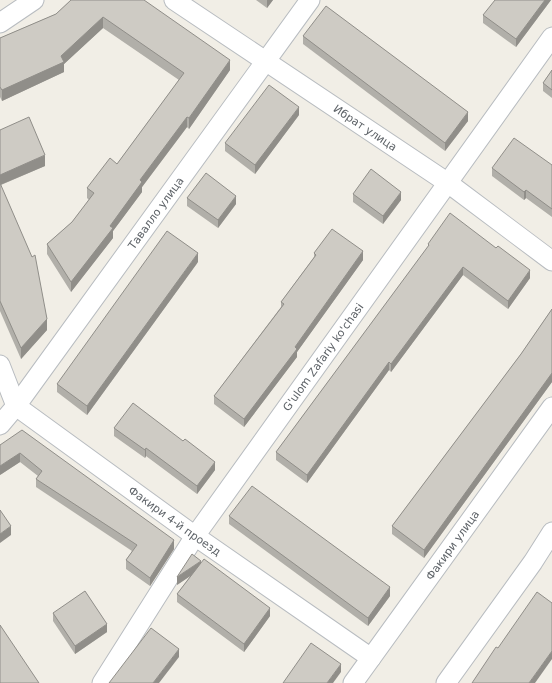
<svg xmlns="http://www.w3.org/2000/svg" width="552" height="683" viewBox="0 0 552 683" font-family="'DejaVu Sans',sans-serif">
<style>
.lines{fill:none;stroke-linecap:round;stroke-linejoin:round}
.minor-casing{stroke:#b8bcc0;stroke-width:21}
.minor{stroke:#fff;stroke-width:19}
.wall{fill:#b1afa9}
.shaded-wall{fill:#908e89}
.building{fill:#cecbc4;stroke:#908e89}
.labels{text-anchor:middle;stroke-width:3;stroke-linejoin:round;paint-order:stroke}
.street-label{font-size:11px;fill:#5d6267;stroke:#fff}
</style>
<rect width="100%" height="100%" fill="#f1eee6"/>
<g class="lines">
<g class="minor-casing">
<g id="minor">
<path id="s1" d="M174,0L448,183L552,261"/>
<polyline points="0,23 34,0"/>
<path id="s2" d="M0,365L16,406L195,536L371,658"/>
<path id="s3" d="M0,425L16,406L310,0"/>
<path id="s4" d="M102,683L195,536L552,37"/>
<path id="s5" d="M353,683L552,407"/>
<polyline points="446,683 533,562 552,532"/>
</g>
</g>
<use href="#minor" class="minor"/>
</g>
<g class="wall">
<polygon points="71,0 230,70 189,129 187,127 142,187 142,192 113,231 113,238 71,292 47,254 47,244 72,222 89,200 87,198 87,188 117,164 179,80 103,28 64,64 64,72 2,101 0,97 0,38 56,14"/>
<polygon points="256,0 273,0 267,8"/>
<polygon points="551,0 516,47 483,23 483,15"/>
<polygon points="303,36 468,121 445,151 303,44"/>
<polygon points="552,70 552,98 543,91 543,83"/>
<polygon points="299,115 255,174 225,151 225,143"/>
<polygon points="0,130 45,166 1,185 47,330 21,359 0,311"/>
<polygon points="552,165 552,217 526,198 524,200 492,176 492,168"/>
<polygon points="353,194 401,200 383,224 353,202"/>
<polygon points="187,198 236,204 218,228 187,206"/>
<polygon points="428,244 530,278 508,309 463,275 391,372 389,370 307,483 276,460 276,452 428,247"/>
<polygon points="314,253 363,260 297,352 297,357 244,427 214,404 214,396 281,307 281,302 314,257"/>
<polygon points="198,262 87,415 57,392 57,384"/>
<polygon points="552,309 552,382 424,558 392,534 392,526 521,354"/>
<polygon points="114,428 215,470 197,494 146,456 145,458 114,436"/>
<polygon points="22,430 174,549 150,586 126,569 126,560 132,551 36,487 36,479 38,476 20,462 0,475"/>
<polygon points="229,516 390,596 368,626 229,524"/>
<polygon points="201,563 270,616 244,652 177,602 177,594 191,575 177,585"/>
<polygon points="53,613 107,632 75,654 53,621"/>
</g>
<g class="shaded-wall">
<polygon points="267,0 273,0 267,8"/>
<polygon points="545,0 551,0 516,47 516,39"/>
<polygon points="103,17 103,28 64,64 64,72 2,101 2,90 61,56"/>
<polygon points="230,60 230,70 189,129 189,118"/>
<polygon points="299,107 299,115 255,174 255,165"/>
<polygon points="468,112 468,121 445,151 445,143"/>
<polygon points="187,117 187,127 142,187 142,192 113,231 113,238 71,292 71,282 110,226 140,180"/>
<polygon points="45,155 45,166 0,185 0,175"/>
<polygon points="526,190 526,198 524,200 524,192"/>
<polygon points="401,192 401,200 383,224 383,216"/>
<polygon points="236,196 236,204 218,228 218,220"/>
<polygon points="363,251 363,260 297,352 297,357 244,427 244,419"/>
<polygon points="198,253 198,262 87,415 87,406"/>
<polygon points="463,267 463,275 391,372 391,364"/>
<polygon points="530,270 530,278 508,309 508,301"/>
<polygon points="47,319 47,330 21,359 21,348"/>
<polygon points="389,362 389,370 307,483 307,475"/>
<polygon points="552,373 552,382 424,558 424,550"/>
<polygon points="146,448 146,456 145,458 145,450"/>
<polygon points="20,453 20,462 0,475 0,466"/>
<polygon points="215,462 215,470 197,494 197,486"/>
<polygon points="11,526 11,535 0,543 0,534"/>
<polygon points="174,540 174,549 150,586 150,578"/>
<polygon points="201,561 201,569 177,585 177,577"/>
<polygon points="390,587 390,596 368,626 368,618"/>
<polygon points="270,608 270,616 244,652 244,644"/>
<polygon points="107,624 107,632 75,654 75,646"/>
<polygon points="179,649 179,657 159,683 153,683"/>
<polygon points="552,651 552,659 535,683 529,683"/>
<polygon points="341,664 341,672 333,683 327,683"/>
</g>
<g class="building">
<polygon points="71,0 144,0 230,60 189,118 187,117 140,180 142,182 110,226 113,228 71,282 47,244 72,222 94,193 87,188 110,158 117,164 184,73 103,17 61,56 64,62 2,90 0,87 0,38 56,14"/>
<polygon points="495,0 545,0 516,39 483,15"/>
<polygon points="326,6 468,112 445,143 303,36"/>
<polygon points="552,70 552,90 543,83"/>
<polygon points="269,85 299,107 255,165 225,143"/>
<polygon points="29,117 45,155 0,175 0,130"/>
<polygon points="514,138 552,165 552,209 526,190 524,192 492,168"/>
<polygon points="371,169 401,192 383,216 353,194"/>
<polygon points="206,173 236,196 218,220 187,198"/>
<polygon points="0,183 32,257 35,255 47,319 21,348 0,301"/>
<polygon points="450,213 496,248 498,246 530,270 508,301 463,267 391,364 389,362 307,475 276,452 429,245 428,244"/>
<polygon points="332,229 363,251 295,347 297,349 244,419 214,396 284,304 281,302 316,255 314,253"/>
<polygon points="167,231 198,253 87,406 57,384"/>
<polygon points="552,309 552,373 424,550 392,526 521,354"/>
<polygon points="133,403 183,441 185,439 215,462 197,486 146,448 145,450 114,428"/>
<polygon points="22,430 174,540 150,578 126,560 137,545 36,479 42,471 20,453 0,466 0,445"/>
<polygon points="252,486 390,587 368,618 229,516"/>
<polygon points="0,510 11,526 0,534"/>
<polygon points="192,554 201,561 177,577"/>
<polygon points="204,559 270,608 244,644 177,594"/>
<polygon points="85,591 107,624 75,646 53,613"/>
<polygon points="537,592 552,603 552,651 529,683 472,683 496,647 498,648"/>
<polygon points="0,625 39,683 0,683"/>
<polygon points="151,628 179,649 153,683 109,683"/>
<polygon points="311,643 341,664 327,683 283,683"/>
</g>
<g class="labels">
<g class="street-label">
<text dy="4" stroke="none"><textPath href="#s1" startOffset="230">Ибрат улица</textPath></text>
<text dy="4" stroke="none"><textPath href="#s3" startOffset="263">Тавалло улица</textPath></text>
<text dy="4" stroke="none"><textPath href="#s4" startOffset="394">G'ulom Zafariy ko'chasi</textPath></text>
<text dy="4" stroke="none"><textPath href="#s2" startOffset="240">Факири 4-й проезд</textPath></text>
<text dy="4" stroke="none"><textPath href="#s5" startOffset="170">Факири улица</textPath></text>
</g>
</g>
</svg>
